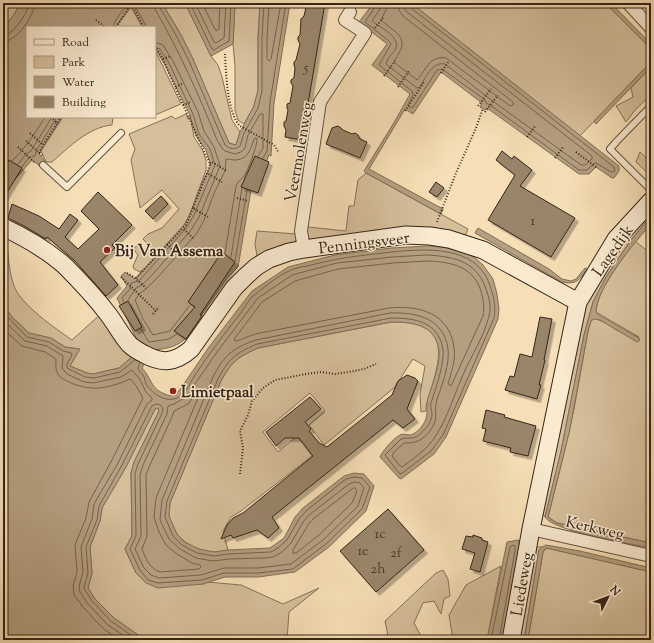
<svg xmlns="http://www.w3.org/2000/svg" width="654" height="643" viewBox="0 0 654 643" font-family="'Sorts Mill Goudy',serif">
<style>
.green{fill:#d5bf9b;stroke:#84725a}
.water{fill:#b49f80;stroke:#816e56}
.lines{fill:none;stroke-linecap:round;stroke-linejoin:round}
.shore{stroke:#74624c;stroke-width:1}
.building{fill:#99856a;stroke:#342418;filter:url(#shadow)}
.lane-casing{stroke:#645340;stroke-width:8}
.street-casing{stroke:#645340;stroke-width:14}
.secondary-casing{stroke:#342418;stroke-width:19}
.path{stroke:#342418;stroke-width:2;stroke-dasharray:1 2;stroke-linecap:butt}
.lane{stroke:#f9ead0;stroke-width:6}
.street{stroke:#f9ead0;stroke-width:12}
.secondary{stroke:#f9ead0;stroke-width:17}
.poi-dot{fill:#8f2418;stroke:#f9ead0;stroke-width:1.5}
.labels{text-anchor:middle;stroke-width:3;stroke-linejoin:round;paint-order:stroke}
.number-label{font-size:14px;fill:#4d3c2c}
.street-label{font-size:16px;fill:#342418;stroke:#f9ead0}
.poi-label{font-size:16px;font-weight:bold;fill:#342418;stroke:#f9ead0;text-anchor:start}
</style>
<defs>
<filter id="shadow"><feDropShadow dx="3.5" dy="3.5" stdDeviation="0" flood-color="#0004"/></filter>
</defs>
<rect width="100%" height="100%" fill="#f6dfb6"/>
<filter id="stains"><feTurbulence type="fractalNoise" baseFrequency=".005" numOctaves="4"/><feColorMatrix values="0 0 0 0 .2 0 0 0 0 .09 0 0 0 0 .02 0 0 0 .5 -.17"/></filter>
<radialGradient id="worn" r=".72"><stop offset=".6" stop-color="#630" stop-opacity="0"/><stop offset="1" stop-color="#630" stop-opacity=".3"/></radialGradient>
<g class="green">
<polygon points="3,3 20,3 15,13 3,29"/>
<polygon points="162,3 185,3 211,56 218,65 222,77 232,120 240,132 236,145 229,143 193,59 181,35"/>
<polygon points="235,3 260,3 258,39 258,90 254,106 244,124 238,120 235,110 235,66 233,44"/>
<polygon points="411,3 605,3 651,49 651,62 580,136"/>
<polygon points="131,7 142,27 116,27"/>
<polygon points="155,50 181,104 155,115"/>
<polygon points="651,67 651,95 636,109 626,122 616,106 633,97 631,88"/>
<polygon points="186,114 188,119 190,115 194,137 203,151 206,160 206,170 190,214 184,225 147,267 140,272 134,269 133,266 138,255 133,249 139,244 145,251 150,247 143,239 148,234 162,228 179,209 162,190 140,208 131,160 135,149 129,134 172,116 175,119"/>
<path d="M63,117H113L112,125C89,127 69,147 52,162H46L41,151Z"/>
<polygon points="640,152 651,162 651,176 636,162"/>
<polygon points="366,173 468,229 465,236 310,241 306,230 308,227 346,231 349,206 354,206 358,180"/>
<polygon points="651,207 651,216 631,240 606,277 593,302 584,335 561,451 545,517 540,510 586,299 601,272"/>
<polygon points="257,231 296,234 296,242 293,246 257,256 255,244"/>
<path d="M3,232L6,233C8,250 8,269 14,286C21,305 55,328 72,340L103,312L132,357L119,368L93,374L87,373L70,366L79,349L65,347L51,338L29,333L13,318L3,305Z"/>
<path d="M635,241L651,254V347H648L647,349L651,352V543L557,523L548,517L562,462L574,409L588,331L591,321L594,318L608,324L616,330L639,337L596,312C596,292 623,258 635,241Z"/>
<path d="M391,322C457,321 439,362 426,406V411L421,412L420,394L425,366L413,359L394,388L324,445L309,425L325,411L310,393L263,432L278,452L297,436L312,456L241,511L231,517L223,531L228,550C223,551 217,553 212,552C194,551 171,536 169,516C169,512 170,507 170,503L221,381C232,361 238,357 258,348Z"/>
<polygon points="158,408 159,411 134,462 131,473 132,536 125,549 136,573 146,583 203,584 207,582 241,585 283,604 319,588 289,612 287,640 145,640 114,618 95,599 88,588 92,573 90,547 100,521 102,508 126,467 155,409"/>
<polygon points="534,547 542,547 539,550 524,640 517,640"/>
<polygon points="547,548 651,572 651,640 528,640 543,552"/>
<polygon points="501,566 487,640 453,640 449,615 466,585"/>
<polygon points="443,570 448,579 450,596 444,599 441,614 434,601 423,603 414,623 423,640 389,640 385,621 436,573"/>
</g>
<g class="water">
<path d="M20,3H162L181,35L193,59L229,143L236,145L240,132L254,106L258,90V39L260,3H290L274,103L271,156L269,155L255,189L251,190L238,267L228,277L184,340C174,348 164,349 152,350L142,368C154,381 149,390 171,396L179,391L209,347L252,291L288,267L335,255L391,248L428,246L442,247L459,250L474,257L483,265L493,279L497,294L499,309L498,319L446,437L434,454L401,479L399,478L380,457C383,450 396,435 403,434C405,434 407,435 410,435C415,434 419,430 422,426C430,416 425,409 428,398C432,385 441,363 439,350C435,324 412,322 391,322L258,348C238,357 232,361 221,381L170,503L169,516L177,534L184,542L199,549L214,552L228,550L270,548L284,538L295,517L303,508L344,476L354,473L364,474L374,486L366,511L329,547L295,572L258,577H225L203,584L158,588L146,583L136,573L125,549L132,536L131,473L134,462L159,411L158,408L155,409L126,467L102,508L100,521L90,547L92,573L88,588L95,599L114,618L145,640H3V305L13,318L29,333L51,338L65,347L80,349L70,366L87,373L93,374L119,368L132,357L139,344L117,298L127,286L121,276L125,272L135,279L184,225L190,214L201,185L211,165L206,150L196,136L190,115L165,65L155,48V27H143L131,7L116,27H27V117H62L39,154L46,162L41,167L32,160L3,193V29L15,13Z"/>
<polygon points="185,3 235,3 233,44 211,56"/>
<polygon points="369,3 411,3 619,166 619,171 614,178 612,178 596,167 589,174 579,174 487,108 485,110 480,107 482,103 441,72 413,114 405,109 369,169 443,209 441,214 366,173 364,171 395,121 410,94 372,65 387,44 359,22 372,5"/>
<polygon points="605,3 611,3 651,44 651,49"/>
<polygon points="651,62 651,67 596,124 594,121"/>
<path d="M651,216V224C635,242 596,288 596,312L599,315L639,338L640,340L637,342L600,320L594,319L591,321L588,331L570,429L548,517L557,523L651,543V548C632,544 553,531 545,517L561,451L584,335L593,302L606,277L631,240Z"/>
<path d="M478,228L549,269L562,279L571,281L576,279L585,268L587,269C579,280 577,285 562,282L475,233Z"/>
<polygon points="519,540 519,551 503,640 487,640 507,542"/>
<polygon points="546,545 580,551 651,568 651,572 546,548 543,552 528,640 524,640 539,550 542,547"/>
</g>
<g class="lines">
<g class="shore">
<path d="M154,3L155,9C179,51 199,95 217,140L222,148L225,151L235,154L241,152L245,148L248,135L260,114H263V148L258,156"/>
<path d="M159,3V6L177,37L189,61L225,145C229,149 236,150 240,146L244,133L258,108L262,91V39L264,3"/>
<polyline points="190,3 212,49 214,50 229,41 231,3"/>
<polyline points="195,3 214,42 216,43 224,38 226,3"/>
<polyline points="202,3 216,31 219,29 220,3"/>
<polyline points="269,3 267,39 267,59 269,61 271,59 281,3"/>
<polyline points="375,3 375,7 365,22 389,41 391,44 379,65 412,91 413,95 408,105 409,107 413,107 437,70 442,69 484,99 486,103 490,105 579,170 587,170 593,164 596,163 611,172 615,171 614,167 411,8 409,3"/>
<path d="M380,3V9L372,21C379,27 400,36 396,48C393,54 387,58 386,64L417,88H419C425,79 432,61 445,64L490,99L581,165H585L592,159V156L407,12L404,8V3"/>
<path d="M386,3V10L381,20C398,35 411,37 394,61L395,63L417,80C426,71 429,55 446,58L510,106L513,105V102L403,16L399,10L398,3"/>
<path d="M113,27C114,20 125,6 131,4L135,6L145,24L146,27"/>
<path d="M3,36C13,35 28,13 29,3"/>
<path d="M3,42C17,41 34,16 35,3"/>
<polyline points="263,158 267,151 270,102 286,3"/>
<path d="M12,161C26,147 35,134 45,117"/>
<polyline points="18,164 26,154 31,151 52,117"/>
<polyline points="22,167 29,157 35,156 36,151 57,117"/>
<path d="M428,255C457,257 478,262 487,292C490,300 491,308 489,316C484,337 471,356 463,375C452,399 445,429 426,448C419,455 410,461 402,467L400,466L392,456L394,452L404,443C416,443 422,441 430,431C440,417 433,413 437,399C442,386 450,363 448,349C444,318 416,312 390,313L256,340C233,348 224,355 213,377L162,500L160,520L169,539L180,549L196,558L213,561L229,559L264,558L273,557L282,552L291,543L303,522L309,515L349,484L355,482L360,483L364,488L358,506L323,540L291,564L258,568H224L201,575L159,578L151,575L144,568L135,549L141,536L140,475L143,465L167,414L168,406L174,404L186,397L217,352L258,298L292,275L337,263L392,257Z"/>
<polyline points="231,257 242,188"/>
<polyline points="235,261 247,190"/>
<path d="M428,261C451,262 473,266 481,291C483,299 485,307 483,316L451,386L448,384C451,373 456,360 454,348C450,313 419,305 389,308L255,334L237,341L234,340L235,338L262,302L295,281L338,269L393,263Z"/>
<polyline points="128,300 136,288 142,285 154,273 191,230 199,217 220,166 214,147 204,131 198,112 173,61 163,45 155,42"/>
<polyline points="124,302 122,298 130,289 131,283 139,281 187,227 194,215 215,165 210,149 199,134 193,114 169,63 160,49 155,47"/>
<path d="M190,305L170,331L153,335L143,319L135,300L140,293L146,289L158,277L197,233L204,220L215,191L225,171L226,159C229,159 232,160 236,160C248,159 251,149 254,139L256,138L257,140C257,146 248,170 244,176C241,180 238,181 236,186L225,253"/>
<polyline points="3,312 27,337 49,342 63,351 71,353 72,355 67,364 67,368 85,377 94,378 120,372 135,360"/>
<polyline points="3,320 25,341 47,346 63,356 62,368 67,374 84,382 93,383 121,377 132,370 139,378 146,392 152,398 152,400 147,404 118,463 94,504 92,519 81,547 83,572 79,587 80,592 88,604 108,625 130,640"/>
<path d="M3,329L22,346L45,352L56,359C56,364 55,369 58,374C61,379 66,380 71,383C93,392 109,388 130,379C136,383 139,392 143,398L112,460L89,502L86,518L75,545L77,572L73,586L74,595L83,607L94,619L105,630L120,640"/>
<polyline points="141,329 149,342 169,339 177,334"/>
<path d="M195,395H197L198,398L156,498L154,517L159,532L166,545L177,554L192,563L200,565L201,567L199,569L160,572C149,568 146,559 142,549L147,536L146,475L149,467L172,417L174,411L188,404Z"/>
<polygon points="355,488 357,491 352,503 319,535 296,553 293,553 293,550 308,525 313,519 352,489"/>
<path d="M138,640L111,621L92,601L85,590L84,587L88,573L86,547L97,520L99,506L122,465L152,406C158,402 163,405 163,411L138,464L135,474L136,536L130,549L140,570L148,580L158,583L202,580L224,573H258L293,569L327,543L362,509L370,487L362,478L354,477L346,479L306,511L299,519L287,540L278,548L271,552L229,554L214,556L197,553L182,545L173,536L165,517L167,501L218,379C228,359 236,353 257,344L391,318C414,318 438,321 443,349C445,361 436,388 432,400C429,408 432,408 432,415C432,422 424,431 419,435C413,440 407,437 401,439L385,455L399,473L401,474L431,451L443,435L494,318C496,307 494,297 490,286C475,237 405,251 366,255C346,257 327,261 307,266C301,267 295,268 289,271C278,276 267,285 257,293C250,297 245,307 240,314C224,334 209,354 195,375C191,381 187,390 182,395C169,405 154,396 146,384C145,381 145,378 143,375C139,370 136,370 140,363"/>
<polyline points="491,640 510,547 513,545 515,546 515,551 499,640"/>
</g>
</g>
<g class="building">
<polygon points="307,3 325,3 302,140 285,137 286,130 284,126 284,122 286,121 288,110 287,108 287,104 290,103 293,86 291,83 291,80 294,78 295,68 294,65 294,62 296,60 300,44 298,40 298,37 300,35 301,19 304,16"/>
<polygon points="338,126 341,128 343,130 352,134 355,133 358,135 360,139 367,142 360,158 326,144 332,128"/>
<polygon points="502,151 512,159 514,156 532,170 520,186 575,218 551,257 488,220 515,175 496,160"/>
<polygon points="255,156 269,162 258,193 241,187"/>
<polygon points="9,160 22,168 3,199 3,169"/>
<polygon points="436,182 444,188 437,197 429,192"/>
<polygon points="98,192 132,225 112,245 115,248 100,262 118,285 106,296 75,261 47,237 46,239 24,226 8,218 12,204 39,216 59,229 70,214 78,220 65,237 78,249 99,229 81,211"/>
<polygon points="161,196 168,204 153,219 145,211"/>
<polygon points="222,252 235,262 200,315 202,316 186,339 174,331 195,307 188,302"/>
<polygon points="128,301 142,327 135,331 119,306"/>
<polygon points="540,317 552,319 544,360 545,360 539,385 541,385 537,399 505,390 510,376 514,377 520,354 532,357"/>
<polygon points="407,375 415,378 418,381 407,409 415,419 403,428 393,420 272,517 279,528 268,538 257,530 233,538 231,535 221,539 227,525 233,518 243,513 313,456 299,438 285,438 276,446 266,432 310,397 321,409 305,422 311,429 309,431 319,443 327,447 392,395 398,381"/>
<polygon points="486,410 505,415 504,417 536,426 528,456 510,452 511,448 483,441 486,429 482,428"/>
<polygon points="388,509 424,550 376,592 340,551"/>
<polygon points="473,535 482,538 482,540 488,542 480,572 470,569 475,553 462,549 466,536 473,537"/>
</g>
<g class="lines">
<g class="lane-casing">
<g id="lane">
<polyline points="651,106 617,141 610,149 651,190"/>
<polyline points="43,165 67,187 121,133"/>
</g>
</g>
<g class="street-casing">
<g id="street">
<polyline points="628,3 651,28"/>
<polyline points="304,249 301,231 320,102 365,33 345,20 350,12"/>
<polyline points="531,529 651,556"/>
</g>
</g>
<g class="secondary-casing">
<g id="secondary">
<path d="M3,227C24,237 47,250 65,266C80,281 95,297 108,314C115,323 121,335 129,344C133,348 138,351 144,354C162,364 175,363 191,349L234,288L246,276L256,267L269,259L289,252L304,249L406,235L430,236L449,239L483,250L578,302"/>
<polyline points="511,640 531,529 578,302 616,239 651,201"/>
</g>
</g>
<g class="path">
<polyline points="120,3 128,9 132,5 144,27"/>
<polyline points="133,8 139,3"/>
<polyline points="96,20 105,27"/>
<polyline points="116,27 128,9"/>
<polyline points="375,28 383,18"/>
<polyline points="155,46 163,59 175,87"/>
<path d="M225,54C226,73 227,112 240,126L274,145L279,153"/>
<polyline points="163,59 171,56"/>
<polyline points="441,73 449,61"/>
<polyline points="384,76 395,61"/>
<polyline points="182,84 175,87 210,164 207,173"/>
<polyline points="398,87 409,71"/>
<polyline points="183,105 191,102"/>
<polyline points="478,106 491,89"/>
<polyline points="405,111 424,82"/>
<polyline points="485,112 498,95"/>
<polyline points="51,117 57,123 61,117"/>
<polyline points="30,133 43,145 57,123"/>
<polyline points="527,137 536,125"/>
<polyline points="26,141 43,156"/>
<polyline points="18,147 35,163"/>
<polyline points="576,152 596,167"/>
<polyline points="39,153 43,145"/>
<polyline points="555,158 564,146"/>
<polyline points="210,164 212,162 227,171"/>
<polyline points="237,198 248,201"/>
<polyline points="193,208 186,225 183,228 194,239"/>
<polyline points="208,217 193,208 207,173 222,182"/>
<polyline points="437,222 456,173 476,128 483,108"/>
<polyline points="167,244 179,256"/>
<polyline points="127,273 134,277 146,288"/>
<polyline points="121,277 156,311"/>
<polyline points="136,278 183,228"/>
<polyline points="153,314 159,307"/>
<polyline points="240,474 243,448 240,431 248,415 252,401 263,388 275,380 306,374 321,372 335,374 349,372 364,369 376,364"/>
</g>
<use href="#lane" class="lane"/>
<use href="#street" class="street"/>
<use href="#secondary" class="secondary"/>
</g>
<g class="poi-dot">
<circle cx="107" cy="250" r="4"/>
<circle cx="173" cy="391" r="4"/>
</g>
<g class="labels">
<g class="number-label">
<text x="306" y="72">5</text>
<text x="533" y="225">1</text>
<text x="380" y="538">1c</text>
<text x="363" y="555">1e</text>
<text x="396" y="557">2f</text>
<text x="378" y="573">2h</text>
</g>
<g class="street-label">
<text transform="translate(298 152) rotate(-80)" y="6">Veermolenweg</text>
<text transform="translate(364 242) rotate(-7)" y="6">Penningsveer</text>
<text transform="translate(612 250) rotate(-55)" y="6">Lagedijk</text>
<text transform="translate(595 527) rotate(13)" y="6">Kerkweg</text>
<text transform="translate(521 584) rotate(-80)" y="6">Liedeweg</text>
</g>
<g class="poi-label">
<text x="115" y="256">Bij Van Assema</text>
<text x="181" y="397">Limietpaal</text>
</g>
</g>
<rect width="654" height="643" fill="none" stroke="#f6dfb6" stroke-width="16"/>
<rect x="4" y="4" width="646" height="635" fill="none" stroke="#342418" stroke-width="2"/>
<rect x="8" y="8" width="638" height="627" fill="none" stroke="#342418"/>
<rect x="26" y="26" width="130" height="92" fill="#f9ead0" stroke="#aa9b86"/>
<rect x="34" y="39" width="20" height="6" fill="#f9ead0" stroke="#aa9b86"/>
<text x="62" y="46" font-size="12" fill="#342418">Road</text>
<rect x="34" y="56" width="20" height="12" fill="#d5bf9b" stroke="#aa9b86"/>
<text x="62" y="66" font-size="12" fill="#342418">Park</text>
<rect x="34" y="76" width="20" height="12" fill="#b49f80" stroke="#aa9b86"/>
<text x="62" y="86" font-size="12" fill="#342418">Water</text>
<rect x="34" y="96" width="20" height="12" fill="#99856a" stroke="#aa9b86"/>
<text x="62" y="106" font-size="12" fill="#342418">Building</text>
<g transform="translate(608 597) rotate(48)" stroke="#f9ead0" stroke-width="3" paint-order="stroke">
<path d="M0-3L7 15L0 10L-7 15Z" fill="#342418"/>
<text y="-6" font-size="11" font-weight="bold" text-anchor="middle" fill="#342418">N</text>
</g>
<rect width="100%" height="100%" filter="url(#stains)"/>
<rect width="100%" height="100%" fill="url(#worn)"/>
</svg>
